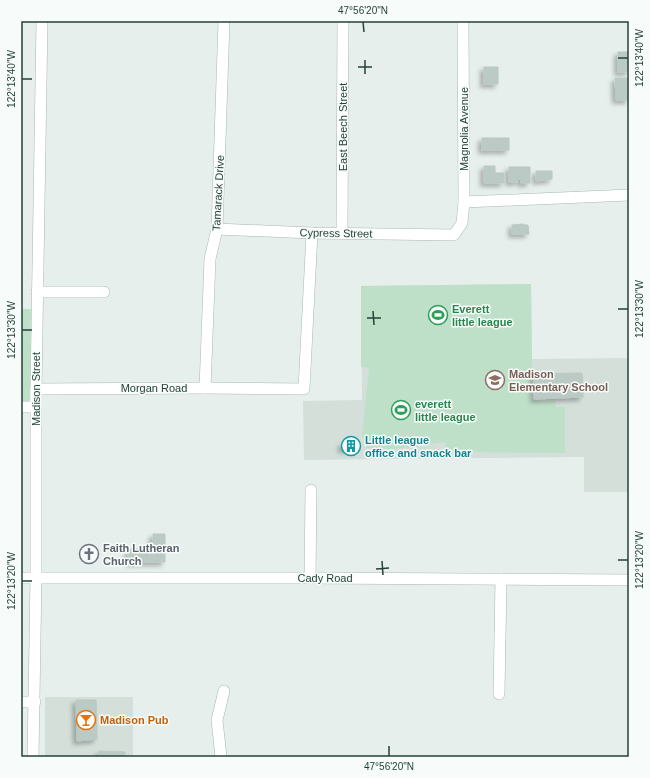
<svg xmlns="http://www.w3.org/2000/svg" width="650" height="778" viewBox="0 0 650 778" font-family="Helvetica,sans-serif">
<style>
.built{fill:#d4dfda}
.green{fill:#bfe0c8}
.building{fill:#bbcac4;stroke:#b8c9c2;filter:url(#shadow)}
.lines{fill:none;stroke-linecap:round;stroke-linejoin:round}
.minor-casing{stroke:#a8b8b2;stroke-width:12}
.minor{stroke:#fff;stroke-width:11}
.ticks{fill:none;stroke:#24423a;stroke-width:1.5}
.labels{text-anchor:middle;stroke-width:3;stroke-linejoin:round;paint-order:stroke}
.street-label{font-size:11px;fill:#24423a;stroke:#f7fbf9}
.leisure-label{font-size:11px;font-weight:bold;fill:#27864d;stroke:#f7fbf9;text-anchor:start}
.education-label{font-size:11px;font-weight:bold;fill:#785e54;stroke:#f7fbf9;text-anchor:start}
.culture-label{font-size:11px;font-weight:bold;fill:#0d838f;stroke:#f7fbf9;text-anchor:start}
.worship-label{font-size:11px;font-weight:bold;fill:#5b616d;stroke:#f7fbf9;text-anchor:start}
.food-label{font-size:11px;font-weight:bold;fill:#c56008;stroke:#f7fbf9;text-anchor:start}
.neatline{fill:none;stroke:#24423a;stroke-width:1.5}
.ticks-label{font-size:10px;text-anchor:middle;fill:#24423a}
</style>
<defs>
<filter id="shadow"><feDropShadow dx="-3.5" dy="3.5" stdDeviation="2" flood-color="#0004"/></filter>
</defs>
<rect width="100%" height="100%" fill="#e6efeb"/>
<g class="built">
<polygon points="531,284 532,359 629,358 629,492 584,492 584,457 304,460 303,401 362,400 361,286"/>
<rect x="45" y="697" width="88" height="60"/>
</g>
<g class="green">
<path d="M531,284L532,360L530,402L534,399L543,402L555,401L556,407H565V453L447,452L445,442C420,445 392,452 367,448L362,435L369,368L361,367V286Z"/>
<polygon points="21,309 31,309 30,399 29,402 21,404"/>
</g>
<g class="building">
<rect x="618" y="52" width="11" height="20"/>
<rect x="484" y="67" width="14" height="17"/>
<polygon points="615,78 628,78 629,100 616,100"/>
<rect x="482" y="138" width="27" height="12"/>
<polygon points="484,166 495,166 495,173 504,173 504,183 484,183"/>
<polygon points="509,167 530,167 530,183 521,183 521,179 517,179 518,182 509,182"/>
<polygon points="536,171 552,171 552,179 536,181"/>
<polygon points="523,224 525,225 528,225 529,234 512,234 512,225"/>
<polygon points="582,373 583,397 534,399 534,374"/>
<rect x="342" y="443" width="17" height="6"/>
<polygon points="153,534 165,534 165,562 130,562 130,558 128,558 128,552 130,552 130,549 151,549 151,543 153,543"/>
<polygon points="76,700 96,700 97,739 77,741"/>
<polygon points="99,751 125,752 125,757 99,757"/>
</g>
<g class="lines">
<g class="minor-casing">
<g id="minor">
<polyline points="464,202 629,195"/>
<polyline points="217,229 312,233 454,235 462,223 464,202 463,21"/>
<polyline points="342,233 343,21"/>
<polyline points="37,292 104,292"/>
<polyline points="205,388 210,259 217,229 224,21"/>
<polyline points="21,407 36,407 36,389 205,388 304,389 312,233"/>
<polyline points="21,578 310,578 629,580"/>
<polyline points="310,578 311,490"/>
<polyline points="499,694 501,579"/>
<polyline points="21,702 35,702"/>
<polyline points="33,757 36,579 36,389 42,21"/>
<polyline points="221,757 217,720 224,691"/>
</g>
</g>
<use href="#minor" class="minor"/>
</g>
<path class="ticks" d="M363,22L364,32M618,58H628M365,60V74M358,67H372M22,79H32M618,309H628M373,311L374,325M367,318H381M22,330H32M618,560H628M382,561L383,575M376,569L389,568M22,581H32M389,746V756"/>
<defs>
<g id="stadium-ring" transform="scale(1)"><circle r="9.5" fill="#f7fbf9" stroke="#2e9e5b" stroke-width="1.5"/><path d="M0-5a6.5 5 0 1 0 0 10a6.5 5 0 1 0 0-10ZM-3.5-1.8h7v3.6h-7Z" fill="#2e9e5b"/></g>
<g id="school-ring" transform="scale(1)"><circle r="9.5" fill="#f7fbf9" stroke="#8d6e63" stroke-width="1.5"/><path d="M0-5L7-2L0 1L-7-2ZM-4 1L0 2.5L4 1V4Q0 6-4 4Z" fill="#8d6e63"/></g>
<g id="building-ring" transform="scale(1)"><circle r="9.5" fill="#f7fbf9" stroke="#0f9aa8" stroke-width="1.5"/><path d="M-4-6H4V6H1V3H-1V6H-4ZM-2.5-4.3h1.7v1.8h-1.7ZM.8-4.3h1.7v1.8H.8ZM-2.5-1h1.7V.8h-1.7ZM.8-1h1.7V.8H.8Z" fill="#0f9aa8"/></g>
<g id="church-ring" transform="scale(1)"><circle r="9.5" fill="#f7fbf9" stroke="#6b7280" stroke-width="1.5"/><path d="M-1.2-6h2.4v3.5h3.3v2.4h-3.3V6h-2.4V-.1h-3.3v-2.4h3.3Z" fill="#6b7280"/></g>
<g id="bar-ring" transform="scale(1)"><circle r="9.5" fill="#f7fbf9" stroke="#e8710a" stroke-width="1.5"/><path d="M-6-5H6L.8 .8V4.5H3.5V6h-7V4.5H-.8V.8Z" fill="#e8710a"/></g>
</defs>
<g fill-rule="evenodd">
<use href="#stadium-ring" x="438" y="315"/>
<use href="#school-ring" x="495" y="380"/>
<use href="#stadium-ring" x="401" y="410"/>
<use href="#building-ring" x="351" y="446"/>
<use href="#church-ring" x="89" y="554"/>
<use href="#bar-ring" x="86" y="720"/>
</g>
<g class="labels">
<g class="street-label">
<text transform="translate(343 127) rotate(-90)" y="4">East Beech Street</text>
<text transform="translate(464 129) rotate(-90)" y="4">Magnolia Avenue</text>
<text transform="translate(218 193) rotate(-87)" y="4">Tamarack Drive</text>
<text transform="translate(336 233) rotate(1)" y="4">Cypress Street</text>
<text x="154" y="392">Morgan Road</text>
<text transform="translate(36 389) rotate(-90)" y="4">Madison Street</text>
<text x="325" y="582">Cady Road</text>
</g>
<g class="leisure-label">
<text x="452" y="313">Everett<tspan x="452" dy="13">little league</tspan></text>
<text x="415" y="408">everett<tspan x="415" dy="13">little league</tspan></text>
</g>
<g class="education-label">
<text x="509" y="378">Madison<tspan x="509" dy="13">Elementary School</tspan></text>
</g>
<g class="culture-label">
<text x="365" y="444">Little league<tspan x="365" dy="13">office and snack bar</tspan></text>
</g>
<g class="worship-label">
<text x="103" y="552">Faith Lutheran<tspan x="103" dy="13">Church</tspan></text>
</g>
<g class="food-label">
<text x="100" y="724">Madison Pub</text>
</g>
</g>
<rect width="650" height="778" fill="none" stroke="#f7fbf9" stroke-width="44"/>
<rect x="22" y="22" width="606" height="734" class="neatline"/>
<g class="ticks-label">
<text x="363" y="14">47°56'20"N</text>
<text transform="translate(639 58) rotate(-90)" y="4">122°13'40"W</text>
<text transform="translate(11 79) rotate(-90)" y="4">122°13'40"W</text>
<text transform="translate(639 309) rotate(-90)" y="4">122°13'30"W</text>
<text transform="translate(11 330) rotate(-90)" y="4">122°13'30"W</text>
<text transform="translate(639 560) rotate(-90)" y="4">122°13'20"W</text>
<text transform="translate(11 581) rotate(-90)" y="4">122°13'20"W</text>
<text x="389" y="770">47°56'20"N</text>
</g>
</svg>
